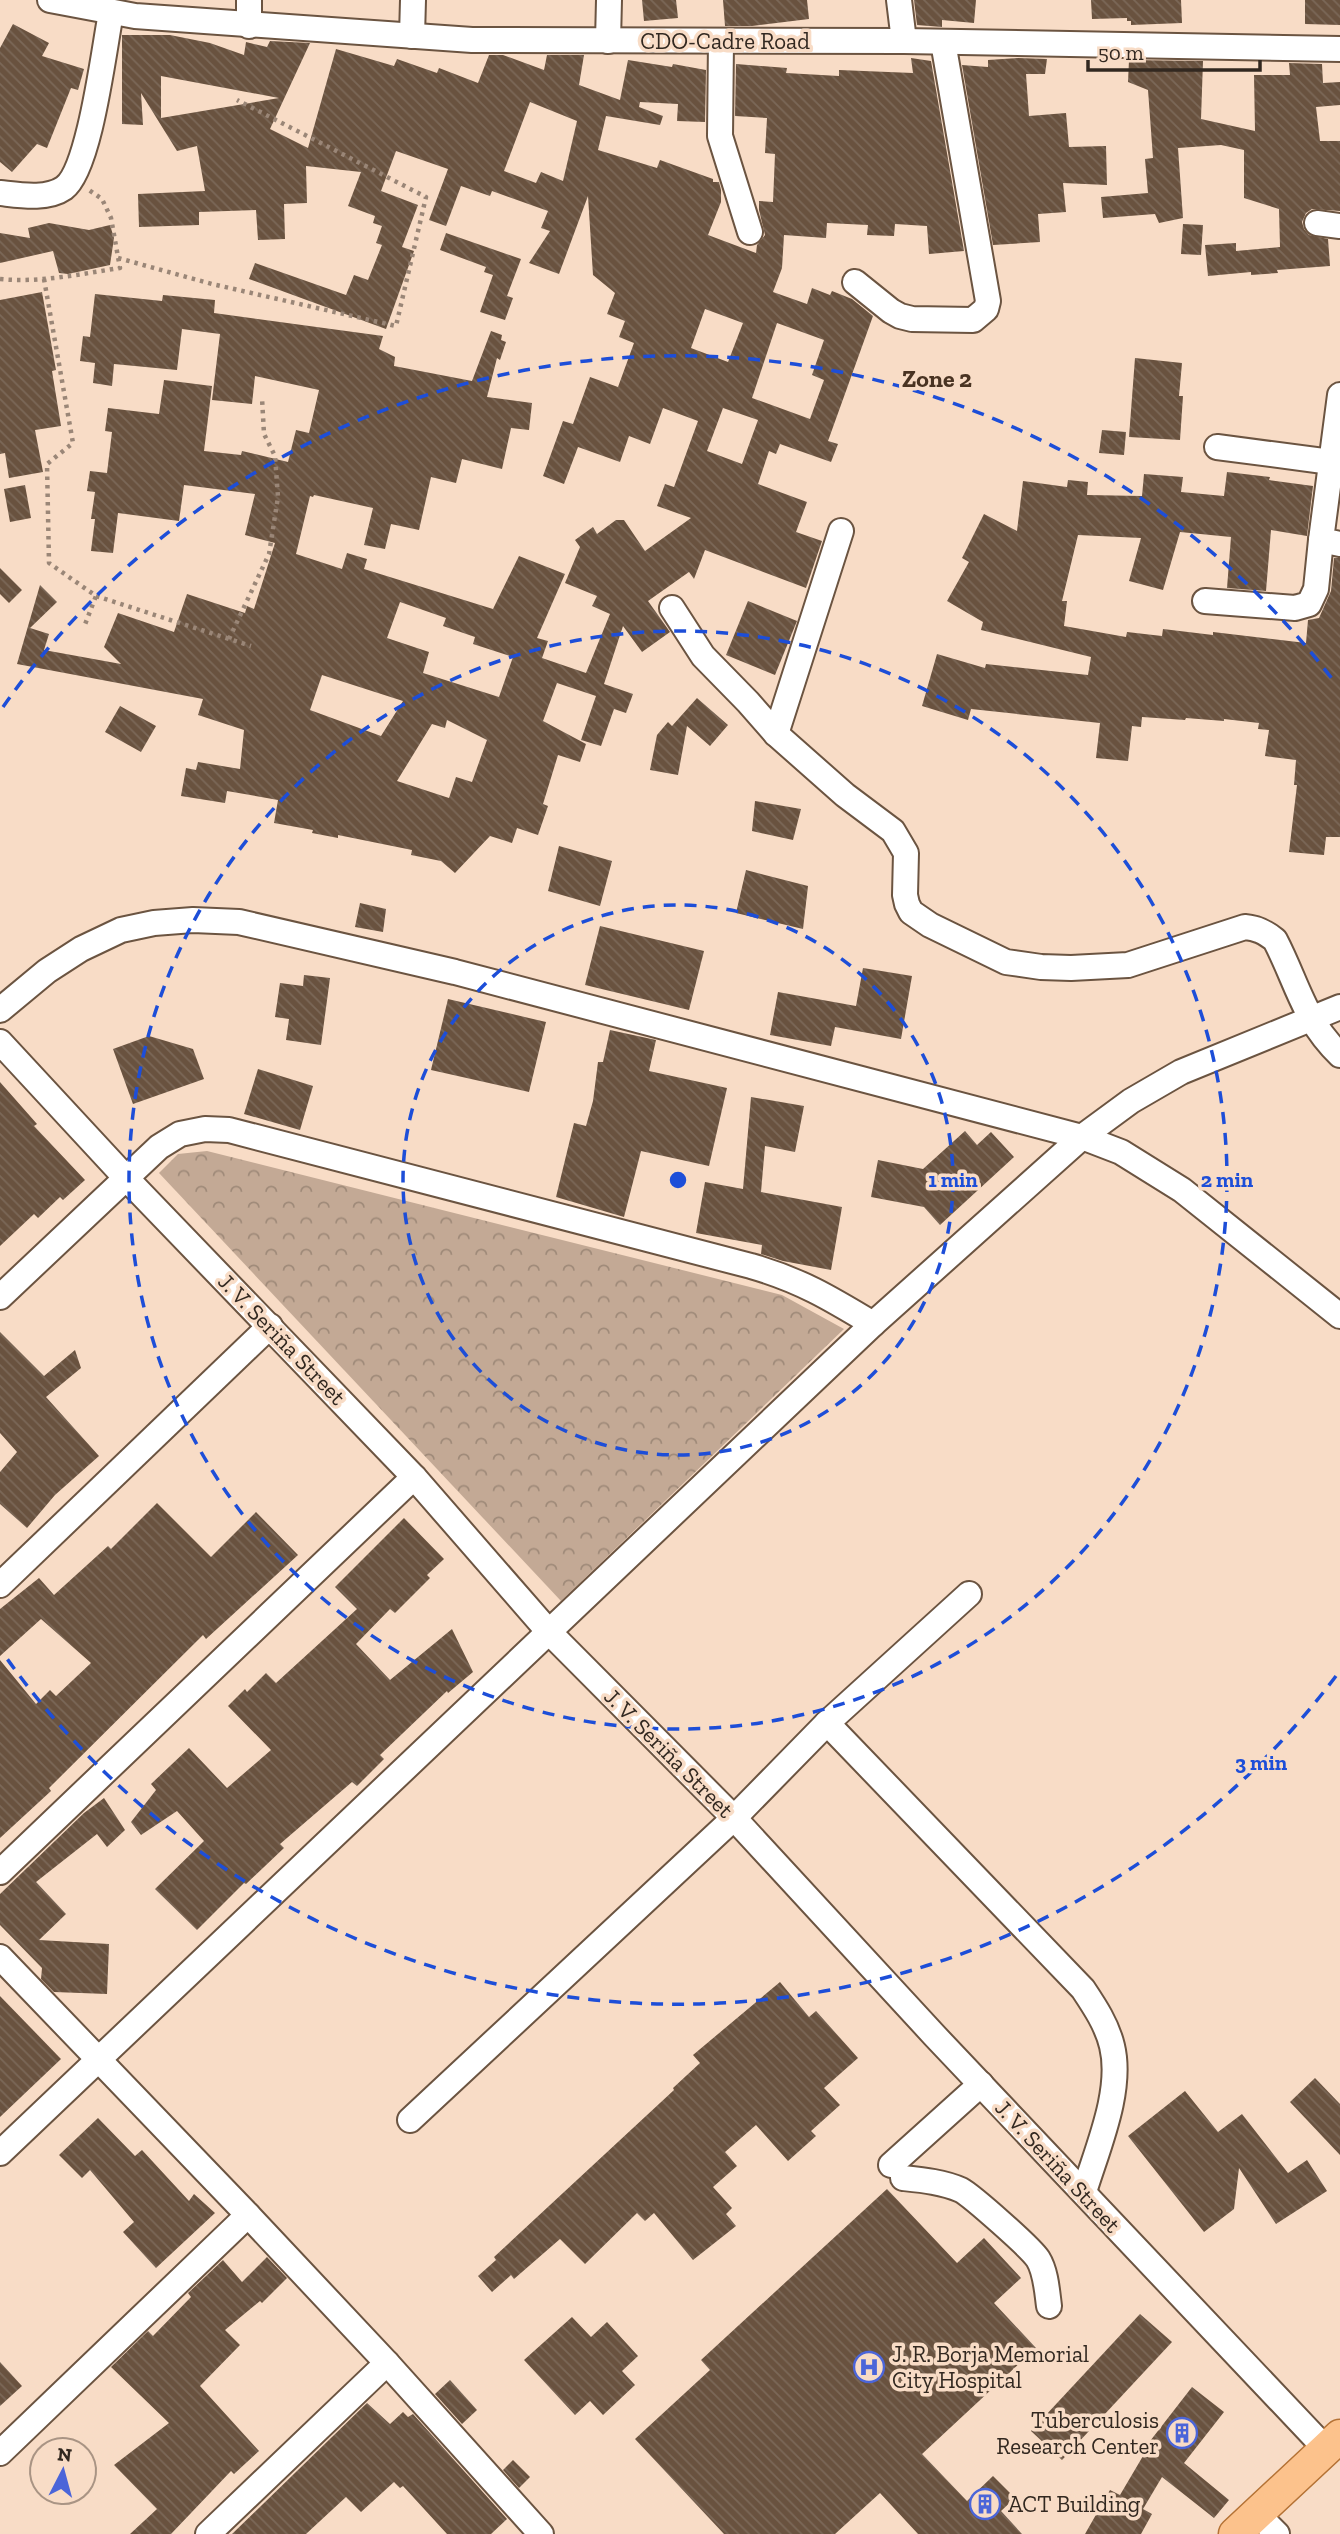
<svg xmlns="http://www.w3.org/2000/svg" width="1340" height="2534" viewBox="0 0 1340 2534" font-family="'Zilla Slab',serif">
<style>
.forest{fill:url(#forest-crowns)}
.building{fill:url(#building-back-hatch);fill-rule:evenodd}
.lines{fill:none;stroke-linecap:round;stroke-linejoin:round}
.minor-casing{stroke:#6b5441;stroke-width:28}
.major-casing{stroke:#b47235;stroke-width:35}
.path{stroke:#9a8677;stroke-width:4.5;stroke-dasharray:3.5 5;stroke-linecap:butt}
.minor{stroke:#fff;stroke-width:24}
.major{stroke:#fcc28c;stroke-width:32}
.ring{fill:none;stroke:#1d4ed8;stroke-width:3.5;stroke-dasharray:12 9}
.labels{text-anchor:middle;stroke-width:7;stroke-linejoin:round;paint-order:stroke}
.street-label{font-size:23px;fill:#322820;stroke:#f8dcc6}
.poi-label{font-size:23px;fill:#322820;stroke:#f8dcc6;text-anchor:start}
.neighbourhood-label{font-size:24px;font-weight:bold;fill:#493322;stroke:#f8dcc6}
.centre{fill:#1d4ed8;stroke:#f8dcc6;stroke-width:3.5}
.ring-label{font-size:21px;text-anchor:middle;font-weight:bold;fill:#1d4ed8;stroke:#f8dcc6;stroke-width:7;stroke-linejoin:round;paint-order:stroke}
</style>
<defs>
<pattern id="forest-crowns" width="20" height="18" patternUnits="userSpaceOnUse" patternTransform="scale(1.75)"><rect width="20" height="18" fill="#c3a995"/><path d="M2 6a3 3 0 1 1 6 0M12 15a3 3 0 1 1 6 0" fill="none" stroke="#9f8a79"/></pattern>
<pattern id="building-back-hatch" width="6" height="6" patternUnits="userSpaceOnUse" patternTransform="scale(1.75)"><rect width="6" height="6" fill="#69523f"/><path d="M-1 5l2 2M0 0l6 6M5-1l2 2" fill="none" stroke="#7b6858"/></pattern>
</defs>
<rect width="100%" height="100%" fill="#f8dcc6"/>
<polygon class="forest" points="207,1151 782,1295 844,1329 561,1601 159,1173 178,1154"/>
<g class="building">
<polygon points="642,0 676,0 678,18 644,21"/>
<polygon points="723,0 807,0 809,19 752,26 725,26"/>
<polygon points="914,0 976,0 974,23 942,20 942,27 917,25"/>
<polygon points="1091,0 1181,0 1182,23 1131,25 1131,21 1127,21 1127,18 1092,19"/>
<polygon points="1305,0 1340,0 1340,25 1305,24"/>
<polygon points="13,24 49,43 42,56 84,69 78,90 71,88 47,148 37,144 12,172 0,162 0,48"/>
<path d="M122,35H170L210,43L244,55L246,42L267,47L270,41L310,43L270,129L308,148L336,49L394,66L397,59L437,73L439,68L478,83L489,55H503L544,70L547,55H584L579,85L620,100L628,60L672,67L673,64L706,70L705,122L677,121L678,104L640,102L639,107L663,116L660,125L606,116L598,150L657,168L660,160L713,179V182H719L721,190V202L708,235L756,253L757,245L765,235L759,210V201L773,202L775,154L765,153L767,118L735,116L736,64L787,68L786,73L839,76V70L913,73L911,58L931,61L964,251L929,254L927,226L895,224L894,236L867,235L868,225L827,223L826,238L784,235L782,268L773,292L807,304L812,288L830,295L832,291L852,299L873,316L828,441L838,444L831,462L780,444L776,454L769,451L758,484L807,502L796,532L822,541L806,588L705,550L694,579L689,572L648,601L670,632L642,652L623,626L604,684L633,694L626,713L614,709L601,746L581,740L596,696L557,683L543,721L586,744L580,762L558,755L543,804L548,806L538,835L517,828L512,843L490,836L455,873L441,861L411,855L412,850L338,835V838L312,833L313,830L274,823L278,800L227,791L225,803L181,796L186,768L196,770L198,762L240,769L244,730L198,715L203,699L17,664L40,585L57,602L30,628L49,634L44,650L121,664L104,647L118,613L174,632L187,594L245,613L247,606L254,609L275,543L245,535L255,494L184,485L179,521L118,513L113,553L91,551L95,519H91L95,492L87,491L90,471L107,473L112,432L105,431L108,408L159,414L164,380L212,386L204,451L241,455L242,451L288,462L296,430L309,433L319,390L255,376L252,404L212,400L220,334L182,329L177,370L114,364L112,386L93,383L95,363L80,361L83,336L90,337L95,294L162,301L163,295L215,300L214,313L383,336L379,349L395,357L394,366L472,381L491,331L502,335L501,340L506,342L500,360L497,358L487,397L532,403L529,430L511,428L502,469L462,459L456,483L431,477L419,530L391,524L385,549L364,545L373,508L314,495L313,497L310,496L296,554L342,569L347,553L367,559L364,569L493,609L519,556L565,574L537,638L548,641L542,658L586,673L610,614L592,606L597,596L565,583L580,547L575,540L593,527L597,534L616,520H624L645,551L691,518L657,506L665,484L674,487L698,421L663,408L650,444L629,436L620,462L578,447L564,484L543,476L563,421L573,424L590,377L618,387L634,343L619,337L625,321L607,314L615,293L593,275L588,196L559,274L529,263L550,231L541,228L548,211L492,191L490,196L461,186L446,226L429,220L448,169L396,151L381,191L418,205L402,247L414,251L386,329L249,279L255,263L346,295L354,275L368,280L382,245L376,243L382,226L373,223L375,216L348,206L361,172L306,166L307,203L284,204L285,239L258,240L256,210L199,212V225L139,227L138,194L205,191L197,146L177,151L141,93L143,125L122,124ZM161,76L279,98L161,118ZM530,102L577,121L563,181L541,172L536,183L504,171ZM705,309L743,323L728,362L691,348ZM777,323L824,340L812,375L824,380L810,419L752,398ZM723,408L758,420L742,464L707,451ZM400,602L446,618L443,626L475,637L473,644L513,657L499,697L423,673L429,652L387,638ZM322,675L403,701L381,736L310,710ZM447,720L487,740L472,782L456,777L449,798L397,781L432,724L445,728Z"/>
<polygon points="1018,58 1047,59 1045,74 1026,74 1029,116 1066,113 1069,147 1106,146 1107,185 1063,183 1066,212 1038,214 1040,242 993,245 962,65 988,67 988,60"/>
<polygon points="1129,60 1203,61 1201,119 1255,131 1254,75 1290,75 1289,63 1322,64 1323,83 1340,82 1340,105 1316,107 1320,141 1340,141 1340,211 1312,209 1306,213 1302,222 1304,229 1309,235 1328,239 1330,266 1277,270 1278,273 1251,275 1251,272 1208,276 1205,245 1236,243 1236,251 1280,247 1279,209 1244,198 1244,150 1221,145 1178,148 1183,218 1159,223 1155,214 1103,218 1101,197 1148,193 1145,159 1153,158 1148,90 1128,82"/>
<polygon points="49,223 89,230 110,225 114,238 110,265 68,274 59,273 53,251 0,263 0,233 30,238 28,228"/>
<polygon points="1183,224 1203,225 1201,255 1181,254"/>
<polygon points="446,233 521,259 507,296 513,298 505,320 480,312 493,275 484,272 486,267 440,250"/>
<polygon points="42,292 56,370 52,371 61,426 35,430 43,472 9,478 5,453 0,454 0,300"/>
<polygon points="1135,358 1182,363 1179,396 1183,396 1180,440 1129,437"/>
<polygon points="1102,430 1126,432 1124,455 1099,453"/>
<polygon points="1227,472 1270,477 1269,480 1313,486 1307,536 1271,530 1266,591 1227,588 1231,537 1180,532 1163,590 1129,581 1141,538 1078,535 1062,601 1067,601 1064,626 1126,637 1127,632 1162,636 1163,629 1213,635 1213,632 1306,643 1308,620 1319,618 1331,591 1334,558 1340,558 1340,837 1326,837 1324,855 1289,852 1297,785 1294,785 1296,760 1265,756 1269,730 1258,729 1259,723 1224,719 1224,721 1186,718 1185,720 1142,717 1141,727 1132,726 1128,761 1096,758 1100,723 971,709 968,720 922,706 937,654 985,668 986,664 1088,675 1091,657 981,630 983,622 947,601 969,562 962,558 984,514 1017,531 1023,481 1067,487 1068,480 1088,482 1087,495 1142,496 1144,474 1183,477 1181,492 1224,496"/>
<polygon points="25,485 31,518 10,522 4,489"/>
<polygon points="0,568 22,590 9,603 0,594"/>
<polygon points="748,601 797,621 775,675 726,655"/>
<polygon points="697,698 728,725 710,746 687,726 678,775 650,770 657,735 668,722 672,726"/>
<polygon points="120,706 156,726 141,752 105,732"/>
<polygon points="755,801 801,809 793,840 752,831"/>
<polygon points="559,846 612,861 600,906 548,891"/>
<polygon points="746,870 808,886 803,929 736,913"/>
<polygon points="360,903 386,909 383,932 355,927"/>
<polygon points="600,926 704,951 689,1010 585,985"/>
<polygon points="863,968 912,976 901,1039 835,1027 831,1046 770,1035 778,992 856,1006"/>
<polygon points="304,975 330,978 321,1045 286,1040 289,1019 275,1017 280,983 303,986"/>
<polygon points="448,999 546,1022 529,1092 431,1070"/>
<polygon points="610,1030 656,1040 649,1071 727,1088 709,1166 641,1151 624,1217 556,1197 574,1123 586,1126 593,1101 598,1062 603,1062"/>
<polygon points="149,1036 193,1049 204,1079 133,1104 113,1049"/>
<polygon points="258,1069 313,1086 300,1130 244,1114"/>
<polygon points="0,1082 37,1124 34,1126 85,1180 63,1200 60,1197 38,1218 34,1214 0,1246"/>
<polygon points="751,1097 804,1106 795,1152 765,1146 761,1192 842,1207 831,1270 783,1261 761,1254 762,1245 696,1233 705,1182 743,1189"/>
<polygon points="965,1131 977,1145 991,1132 1014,1157 940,1225 924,1207 871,1197 878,1160 923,1169"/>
<polygon points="0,1332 44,1376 75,1350 81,1368 46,1397 99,1456 55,1495 27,1528 0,1504 0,1472 17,1452 0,1433"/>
<polygon points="157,1503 211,1557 256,1512 298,1555 206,1639 203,1635 49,1788 51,1791 0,1838 0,1660 36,1704 50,1690 56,1696 91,1663 41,1619 0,1656 0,1609 39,1578 54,1595 108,1546 111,1549"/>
<polygon points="404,1518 444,1559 427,1575 430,1578 395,1613 390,1609 356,1644 390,1680 452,1629 473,1672 448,1693 447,1691 380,1755 384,1759 357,1786 352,1782 280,1844 284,1848 246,1884 244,1883 197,1930 155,1889 204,1841 177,1811 141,1835 131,1822 156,1790 151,1784 189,1748 227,1788 271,1750 228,1706 245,1689 247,1692 266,1673 276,1683 357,1609 335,1587"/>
<polygon points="104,1798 125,1830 107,1847 97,1834 36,1882 66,1914 39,1940 109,1944 107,1994 54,1992 41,1979 42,1968 0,1925 0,1894 84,1813"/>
<polygon points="780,1982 809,2017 816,2011 858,2058 824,2088 840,2105 811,2131 816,2136 788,2161 756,2125 725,2152 737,2166 713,2187 732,2208 726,2214 736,2226 693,2260 654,2213 645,2221 637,2213 585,2264 560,2239 514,2279 511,2275 492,2292 478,2276 496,2260 494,2257 674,2090 673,2088 700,2063 693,2055"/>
<polygon points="0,1996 61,2059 0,2117"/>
<polygon points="1315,2078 1340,2104 1340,2155 1290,2102"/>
<polygon points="1185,2091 1218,2132 1242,2114 1288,2173 1307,2160 1327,2191 1276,2224 1239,2168 1234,2209 1204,2232 1128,2136"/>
<polygon points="98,2118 135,2156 142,2150 189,2201 194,2194 215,2213 156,2268 123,2232 134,2222 90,2170 82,2178 59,2155"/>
<polygon points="887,2189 957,2263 984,2238 1021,2278 994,2303 1036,2348 922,2454 967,2501 993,2476 1015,2498 1001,2511 1022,2534 918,2534 880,2493 835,2534 724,2534 635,2439 710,2370 701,2360"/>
<polygon points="267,2257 287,2278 262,2303 260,2301 225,2330 240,2345 200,2386 259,2451 234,2474 231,2471 171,2534 130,2534 157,2509 114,2465 169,2423 111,2367 148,2331 153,2336 191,2297 188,2293 223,2260 242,2282"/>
<polygon points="1140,2314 1172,2342 1062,2460 1031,2431"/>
<polygon points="572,2317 591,2337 607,2322 638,2356 622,2371 635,2385 603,2415 590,2401 575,2415 524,2360"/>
<polygon points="0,2362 22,2386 0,2406"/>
<polygon points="450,2380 477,2410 462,2424 435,2394"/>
<polygon points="1192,2387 1224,2412 1184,2463 1229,2500 1214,2518 1162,2477 1143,2509 1152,2514 1141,2534 1085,2534 1110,2490 1120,2495 1143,2456 1140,2454"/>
<polygon points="367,2403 390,2424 403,2412 408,2417 413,2414 507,2519 491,2534 447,2534 403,2486 400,2488 394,2482 361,2512 346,2497 306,2534 232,2534"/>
<polygon points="513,2460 530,2477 519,2488 503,2470"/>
</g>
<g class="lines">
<g class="minor-casing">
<g id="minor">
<polyline points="50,0 135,16 472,40 904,41 1340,49"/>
<polyline points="899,0 904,41"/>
<polyline points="249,26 249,0"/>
<polyline points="412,36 413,0"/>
<polyline points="608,41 609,0"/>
<polyline points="721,41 720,136 750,232"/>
<path d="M0,193C19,195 47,200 64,188C90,169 104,48 111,13"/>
<polyline points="1317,223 1340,226"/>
<polyline points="855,282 891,311 900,316 912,319 973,320 986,309 988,301 943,42"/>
<polyline points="1340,395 1321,540 1340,544"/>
<polyline points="1217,447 1331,462"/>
<polyline points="1205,601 1295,608 1309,604 1316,589 1321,540"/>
<path d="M672,608L703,656L748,702L776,734L845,795L893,831L906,853L905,895L907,904L911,912L930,925L1006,962L1041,967L1071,968L1128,965L1245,927C1257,928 1265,932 1275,940C1297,982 1304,1021 1340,1055"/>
<polyline points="776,734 841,531"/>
<polyline points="0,1010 47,971 81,949 121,930 154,923 193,920 239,922 455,972 1082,1137 1121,1152 1182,1190 1340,1316"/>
<polyline points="0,1042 126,1178 414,1477 549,1632 734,1818 934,2035 1325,2448"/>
<path d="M0,1297L159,1147L180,1134L205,1129L229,1130L751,1266C800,1280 830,1298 873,1324"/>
<polyline points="0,1585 270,1326"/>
<path d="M827,1723L1083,1989C1095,2007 1107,2025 1112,2046C1123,2091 1097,2149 1084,2192"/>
<polyline points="0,1872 414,1477"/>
<polyline points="0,1957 248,2215 387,2363 541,2534"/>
<polyline points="410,2120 734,1818 827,1723 969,1594"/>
<polyline points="0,2153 873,1324 1082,1137 1131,1101 1181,1072 1340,1007"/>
<polyline points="891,2165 981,2084"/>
<path d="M903,2178C922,2180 943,2182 961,2190C972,2196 1031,2248 1038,2259C1046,2272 1047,2291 1049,2306"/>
<polyline points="0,2453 248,2215"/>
<polyline points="1257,2514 1277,2534"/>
<polyline points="208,2534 387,2363"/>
</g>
</g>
<g class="major-casing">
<polyline id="major" points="1235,2534 1340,2436"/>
</g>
<g class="path">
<polyline points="118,258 212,284 396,326 426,197 237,100"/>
<path d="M0,279C40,283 80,274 120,268L111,218L102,199L89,190"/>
<polyline points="44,279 73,443 47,464 49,563 96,596 84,627"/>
<polyline points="96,596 251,646"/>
<polyline points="229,639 269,554 278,497 275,456 264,434 262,398"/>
</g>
<use href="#minor" class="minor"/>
<use href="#major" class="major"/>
</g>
<g class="ring">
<circle cx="678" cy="1180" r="275"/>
<circle cx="678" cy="1180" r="549"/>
<path d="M1336 1676A824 824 0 0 1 3 1653M3 707A824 824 0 0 1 1336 684"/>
</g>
<defs>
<g id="hospital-ring" transform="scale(1.575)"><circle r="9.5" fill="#f8dcc6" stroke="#4b65d9" stroke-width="1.5"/><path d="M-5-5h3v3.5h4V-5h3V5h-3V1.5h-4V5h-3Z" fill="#4b65d9"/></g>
<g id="building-ring" transform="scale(1.575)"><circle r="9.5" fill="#f8dcc6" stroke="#4b65d9" stroke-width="1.5"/><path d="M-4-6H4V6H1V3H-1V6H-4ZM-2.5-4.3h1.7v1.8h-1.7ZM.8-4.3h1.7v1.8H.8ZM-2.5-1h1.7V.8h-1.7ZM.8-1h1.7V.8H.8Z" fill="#4b65d9"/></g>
</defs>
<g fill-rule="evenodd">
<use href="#hospital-ring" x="869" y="2367"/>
<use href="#building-ring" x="1182" y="2433"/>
<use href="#building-ring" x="985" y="2504"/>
</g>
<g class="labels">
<g class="street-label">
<text x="725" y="49">CDO-Cadre Road</text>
<text transform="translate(282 1339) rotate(46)" y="8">J. V. Seriña Street</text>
<text transform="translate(669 1753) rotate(45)" y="8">J. V. Seriña Street</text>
<text transform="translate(1058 2166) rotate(47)" y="8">J. V. Seriña Street</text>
</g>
<g class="poi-label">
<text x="892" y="2362">J. R. Borja Memorial<tspan x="892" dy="26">City Hospital</tspan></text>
<text x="1159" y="2428" text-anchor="end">Tuberculosis<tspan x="1159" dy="26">Research Center</tspan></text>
<text x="1008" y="2512">ACT Building</text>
</g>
<g class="neighbourhood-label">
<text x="937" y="387">Zone 2</text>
</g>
</g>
<circle cx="678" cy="1180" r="10" class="centre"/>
<g class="ring-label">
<text x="953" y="1187">1 min</text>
<text x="1227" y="1187">2 min</text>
<text x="1261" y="1770">3 min</text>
</g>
<g transform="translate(63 2471) rotate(6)"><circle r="33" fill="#f8dcc6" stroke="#a99484" stroke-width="2"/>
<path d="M0-5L12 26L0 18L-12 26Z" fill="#4b65d9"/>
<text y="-10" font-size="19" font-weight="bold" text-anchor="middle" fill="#322820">N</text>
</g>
<path d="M1088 60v10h172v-10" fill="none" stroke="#322820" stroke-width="3.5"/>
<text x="1098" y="60" font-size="21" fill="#322820" stroke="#f8dcc6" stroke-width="5" paint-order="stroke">50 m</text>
</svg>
